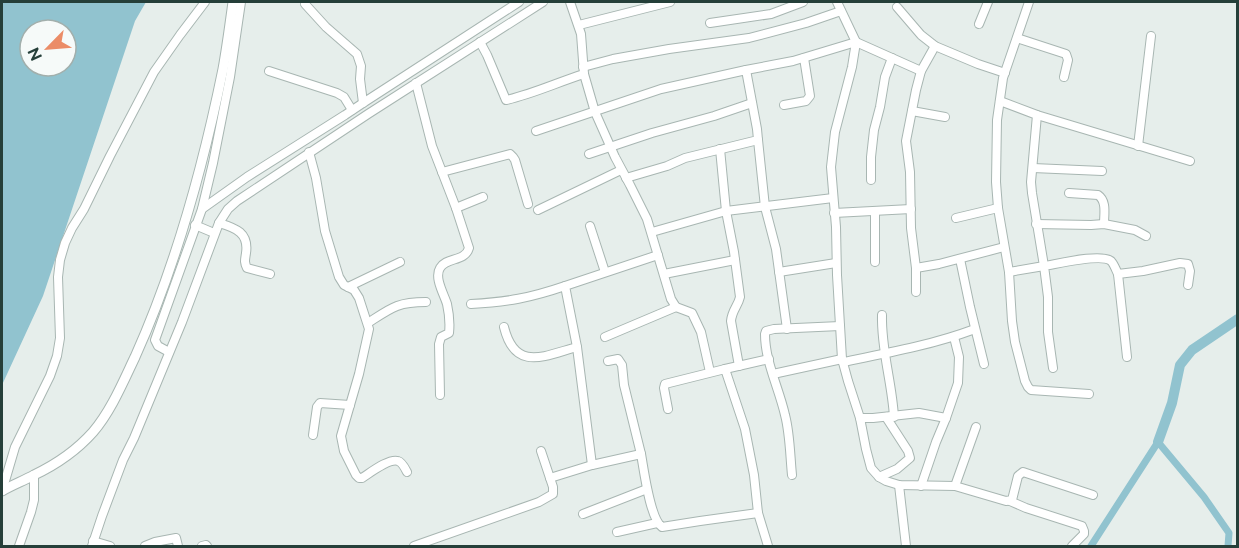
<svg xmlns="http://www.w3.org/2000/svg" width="1239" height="548" viewBox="0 0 1239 548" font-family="Raleway,sans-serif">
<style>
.water{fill:#91c3cf;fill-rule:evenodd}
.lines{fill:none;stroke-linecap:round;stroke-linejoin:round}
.canal{stroke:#91c3cf;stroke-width:7}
.river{stroke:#91c3cf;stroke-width:10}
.minor-casing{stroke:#a8b6b2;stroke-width:10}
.tertiary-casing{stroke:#a8b6b2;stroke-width:11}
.minor{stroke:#fff;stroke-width:8}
.tertiary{stroke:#fff;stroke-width:9}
</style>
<rect width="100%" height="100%" fill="#e6eeeb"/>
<path class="water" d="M2,2H146L135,21L43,296L2,385ZM30,30H66V66H30Z"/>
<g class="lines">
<polyline class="canal" points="1091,546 1158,442 1204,497 1229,533 1228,546"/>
<polyline class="river" points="1158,442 1172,403 1180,365 1192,350 1238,319"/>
<g class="minor-casing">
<g id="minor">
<polyline points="570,2 581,34 584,74 595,112 615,157 630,185 647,219 671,299 676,307 692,313 701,332 710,372"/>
<polyline points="837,2 856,42 852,67 835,132 831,167 836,227 837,275 842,359 848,381 860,418 866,449 871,468 879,477 886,481 899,485 955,486 1006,501 1012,500 1018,476 1023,472 1093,495"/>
<polyline points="1029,2 1003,78 997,120 996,182 998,208 1009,272 1012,321 1015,342 1025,381 1028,387 1031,390 1089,394"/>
<polyline points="305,4 326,27 357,54 361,66 360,79 363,103"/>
<polyline points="897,7 921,35 935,46 978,64 1005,73"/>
<polyline points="710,23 771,14 803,2"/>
<polyline points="979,24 988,2"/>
<polyline points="579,25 670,2"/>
<polyline points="1017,38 1066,54 1068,60 1064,77"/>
<path d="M480,42L487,55L506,100C533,94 558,82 584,74"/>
<polyline points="583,67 613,59 669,49 749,38 806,23 841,11"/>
<polyline points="746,70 793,61 856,42 921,71"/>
<polyline points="269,71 337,93 344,97 352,110"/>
<path d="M416,83L432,146L456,208L469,248C465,262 446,257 440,268C434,278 444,294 447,304C449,313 450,324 449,333L441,337L439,344L440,395"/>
<polyline points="1000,101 1037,115 1031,182 1032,193 1044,266 1009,272"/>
<polyline points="784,105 806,101 810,96 804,58"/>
<polyline points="912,111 945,117"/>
<polyline points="1037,115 1190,161"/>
<polyline points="536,131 661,89 746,70 757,129 758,140 685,158 667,166 626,178"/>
<polyline points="758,140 765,207 776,249 787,329"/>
<polyline points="1138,146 1151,36"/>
<path d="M720,149L726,211L734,252L740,297C738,306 732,310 731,321L739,366"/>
<path d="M309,152L316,178L325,231L339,277L344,285L354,290L359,298L369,329L359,374L341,436L344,451L356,475L359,478H362C370,473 389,458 398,461C402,462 405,468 407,472"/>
<polyline points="589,154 652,133 714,116 752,103"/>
<polyline points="1033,168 1102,171"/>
<polyline points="442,172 510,154 513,157 515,160 528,204"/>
<polyline points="871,180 871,157 874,130 880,107 885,77 892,58"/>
<path d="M1069,193L1098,195C1107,201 1104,214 1104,224"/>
<polyline points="456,208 483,197"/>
<polyline points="202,209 213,163 230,77 241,2"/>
<polyline points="538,210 621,170"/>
<polyline points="834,213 911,209"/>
<polyline points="956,218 998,208"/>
<path d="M219,223C236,228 249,233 246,253C245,260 244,262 247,268L270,274"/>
<polyline points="1036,224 1091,225 1104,224 1135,230 1146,236"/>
<polyline points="195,225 214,233"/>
<polyline points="590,226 605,272"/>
<polyline points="652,232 726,211 833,198"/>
<path d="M658,255L565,286L577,347L592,465L641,454C644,470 650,519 662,527L700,521L758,513"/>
<polyline points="960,259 970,307 984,364"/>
<polyline points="875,262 875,211"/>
<polyline points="916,268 939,264 1004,247"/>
<polyline points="779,272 836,263"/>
<polyline points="664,274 735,260"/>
<polyline points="1118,274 1143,271 1180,263 1188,264 1190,271 1188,285"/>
<polyline points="348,287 400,262"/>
<polyline points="916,292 916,268 911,228 910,172 906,141 916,90 921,71 935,46"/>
<path d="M471,304C507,302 530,298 565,286"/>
<path d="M882,315C881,350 892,382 894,417"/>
<path d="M368,323C391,308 397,302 426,302"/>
<path d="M504,327C515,372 544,356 577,347"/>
<polyline points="605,337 676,307"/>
<polyline points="169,352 158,346 155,340 202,209 247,177 345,115 363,103 519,2"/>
<polyline points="608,361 618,359 622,365 624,385 641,454"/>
<path d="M843,362C888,353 932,345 975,329"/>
<path d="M1053,368L1048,332V297L1044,266C1057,264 1101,253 1111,261C1114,264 1116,270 1118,274L1127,357"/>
<polyline points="725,369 769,359"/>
<polyline points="773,374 842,359"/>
<polyline points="668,409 664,388 665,384 725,369 745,429 754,475 758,513 768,546"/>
<polyline points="860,418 873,418 919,413 946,418"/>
<polyline points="313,435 317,407 320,403 350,405"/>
<path d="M792,475C790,455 790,434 785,415C779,388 765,362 765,334L766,331L774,329L840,326"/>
<polyline points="879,477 897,469 910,458 908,451 886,417"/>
<polyline points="550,478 592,465"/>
<polyline points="899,485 906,546"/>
<polyline points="921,486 936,442 946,418 958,383 959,357 954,337"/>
<polyline points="955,486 976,427"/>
<polyline points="2,491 15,447 50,376 57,356 60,338 58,277 60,260 65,243 72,228 84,209 110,156 154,72 180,35 205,2"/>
<polyline points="1010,501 1026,508 1082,526 1084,531 1084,534 1072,546"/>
<polyline points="583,514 647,489"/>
<polyline points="617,532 657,523"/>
<polyline points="93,541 110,546"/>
<polyline points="19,546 31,512 34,500 34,475"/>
<polyline points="92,546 102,516 123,460 134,438 182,322 219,223 228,209 237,201 368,114 543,2"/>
<polyline points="145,546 155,542 176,538 178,546"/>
<polyline points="202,546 206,545 207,546"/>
<polyline points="414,546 539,502 553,494 553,487 541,451"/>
</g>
</g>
<g class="tertiary-casing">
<path id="tertiary" d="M2,491C12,485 23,481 34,475C55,465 77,450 93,432C111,411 123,382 135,357C176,266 203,167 223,69C227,47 230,24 233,2"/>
</g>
<use href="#minor" class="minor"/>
<use href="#tertiary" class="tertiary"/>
</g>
<rect width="1239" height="548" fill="none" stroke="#253f39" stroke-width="6"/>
<g transform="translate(48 48) rotate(245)"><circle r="28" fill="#f6faf9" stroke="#a2afac" stroke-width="1.5"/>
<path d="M0-4.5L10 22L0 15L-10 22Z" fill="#eb8c67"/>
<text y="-9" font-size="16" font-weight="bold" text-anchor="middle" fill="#253f39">N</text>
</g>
</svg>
